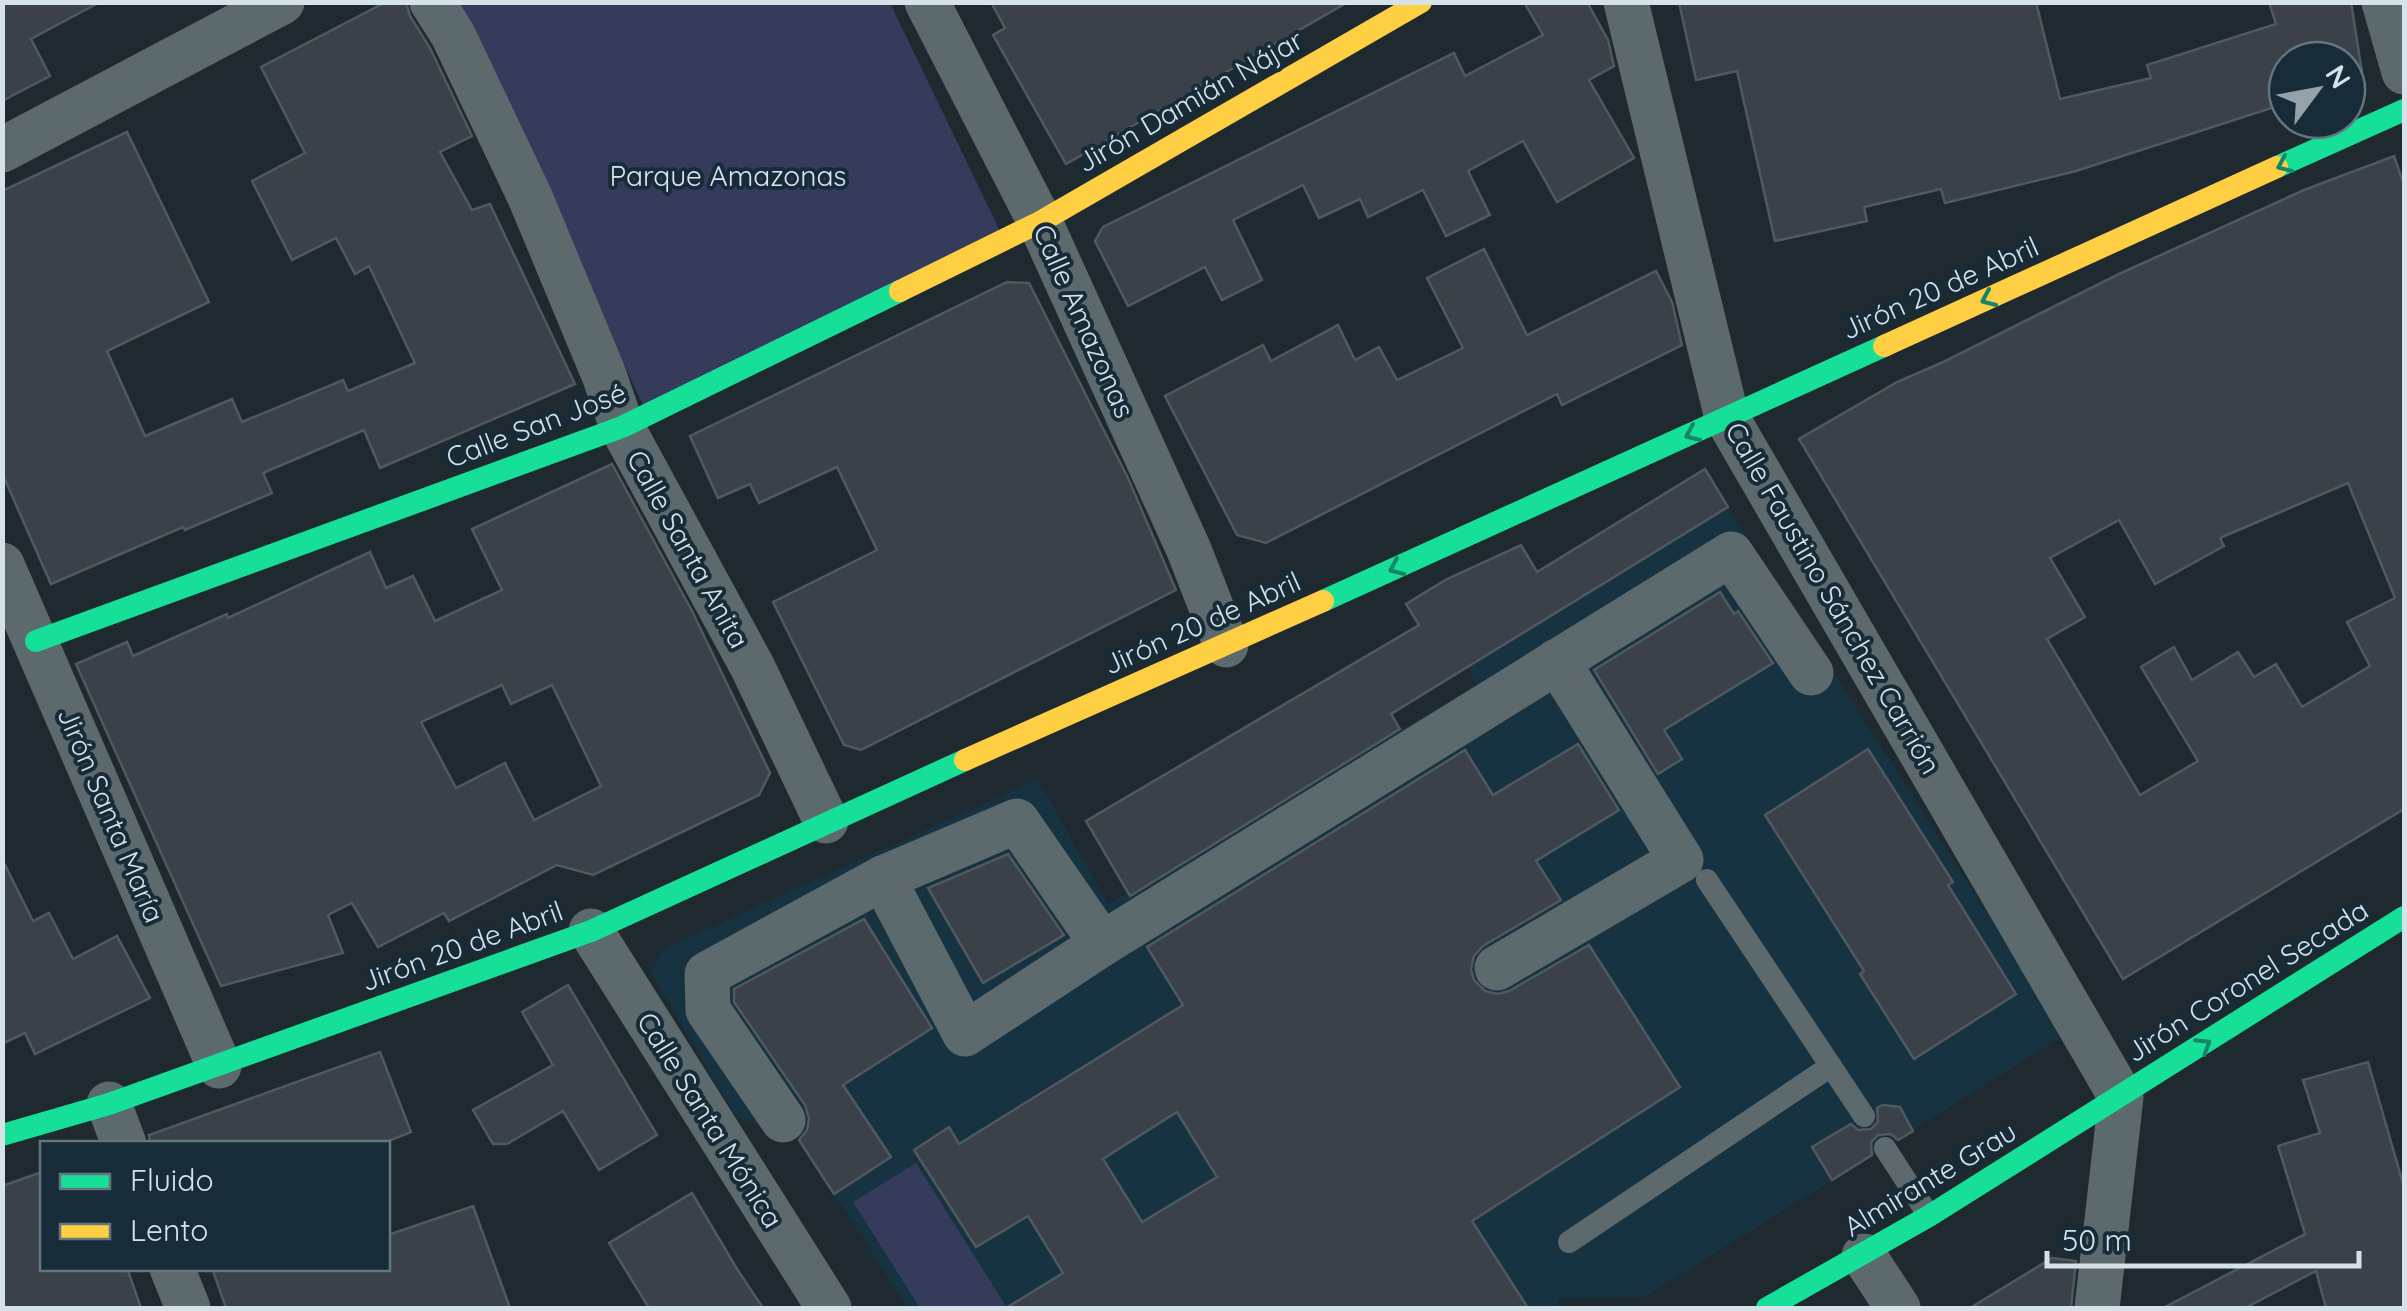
<svg xmlns="http://www.w3.org/2000/svg" width="2407" height="1311" viewBox="0 0 2407 1311" font-family="Quicksand,sans-serif">
<style>
.built{fill:#173241}
.green{fill:#353c5b}
.building{fill:#3a4148;stroke:#515960;stroke-width:2.5;fill-rule:evenodd}
.lines{fill:none;stroke-linecap:round;stroke-linejoin:round}
.lane{stroke:#5c696d;stroke-width:22}
.street{stroke:#5c696d;stroke-width:45}
.fast{stroke:#16e098;stroke-width:22}
.slow{stroke:#ffcf43;stroke-width:22}
.oneway{stroke:#168668}
.labels{text-anchor:middle;stroke-width:8;stroke-linejoin:round;paint-order:stroke}
.street-label{font-size:28px;fill:#d5e2ea;stroke:#172c38}
.park-label{font-size:28px;fill:#dde2f4;stroke:#172c38}
</style>
<rect width="100%" height="100%" fill="#1f2a30"/>
<polygon class="built" points="1728,507 2065,1035 1645,1297 1557,1299 1558,1308 908,1308 795,1134 737,1118 651,973 663,949 1038,779 1108,904 1461,694 1476,684 1468,667"/>
<g class="green">
<polygon points="459,3 890,3 1001,233 646,412"/>
<polygon points="916,1163 1007,1308 920,1308 853,1202"/>
</g>
<g class="building">
<polygon points="2,2 100,2 31,39 50,76 2,101"/>
<polygon points="386,2 406,2 410,16 430,48 472,136 440,152 472,210 490,204 575,384 380,468 364,430 263,473 272,493 185,530 183,527 51,584 2,473 2,191 127,132 209,302 107,351 145,436 232,399 242,422 343,380 348,391 415,363 369,266 355,274 336,238 292,260 252,181 305,153 261,67"/>
<polygon points="991,2 1348,2 1066,164 993,35 1005,28"/>
<polygon points="1524,2 1587,2 1608,40 1614,66 1589,80 1634,158 1557,202 1523,141 1468,171 1490,215 1446,236 1423,190 1368,217 1360,199 1319,218 1303,185 1233,220 1262,280 1222,300 1205,267 1128,306 1095,241 1103,227 1454,53 1465,76 1543,35"/>
<polygon points="1679,2 2036,2 2060,99 2151,78 2147,65 2276,24 2269,2 2351,2 2363,79 2347,84 2347,60 2287,60 2287,103 2076,171 1945,203 1941,189 1864,207 1867,221 1775,241 1737,71 1696,80"/>
<path d="M2394,156L2404,185V809L2123,979L1799,439L1897,382L1941,363L2119,274L2304,190ZM2348,483L2395,598L2347,622L2370,666L2302,707L2276,664L2254,677L2238,652L2192,680L2174,647L2141,667L2198,761L2140,795L2047,639L2085,617L2050,558L2119,520L2155,584L2224,546L2220,538Z"/>
<polygon points="1484,249 1527,335 1656,271 1672,302 1682,345 1562,405 1557,394 1266,543 1237,535 1165,396 1263,345 1271,361 1338,325 1355,360 1379,347 1397,380 1463,348 1427,278"/>
<polygon points="1007,282 1029,283 1128,478 1176,590 861,750 844,745 773,602 877,550 837,467 759,503 750,484 718,498 690,436"/>
<path d="M612,464L692,611L770,773L759,795L593,875L557,865L449,921L444,913L378,947L352,903L328,915L343,953L221,986L76,664L127,642L133,656L227,614L228,618L370,552L386,588L413,576L435,621L502,590L472,529ZM502,685L511,704L552,685L601,786L534,820L505,763L456,788L421,722Z"/>
<polygon points="1705,469 1728,507 1391,714 1400,729 1130,896 1086,821 1419,625 1406,604 1447,579 1521,545 1537,572"/>
<polygon points="1720,592 1734,614 1738,611 1773,663 1664,730 1682,759 1658,774 1594,670"/>
<path d="M1578,744L1619,810L1536,861L1561,900L1483,946L1474,956L1471,969L1474,980L1485,991L1498,994L1509,991L1589,945L1680,1087L1472,1221L1528,1308H1006L1063,1273L1028,1216L976,1247L914,1150L949,1127L959,1144L1183,1005L1147,947L1465,750L1493,795ZM1177,1112L1217,1177L1142,1222L1103,1159Z"/>
<polygon points="1868,749 1953,882 1948,885 2016,994 1914,1059 1860,974 1864,971 1765,815"/>
<polygon points="1008,854 1064,935 983,983 928,888"/>
<polygon points="2,859 33,921 49,913 73,959 117,936 150,998 35,1054 25,1033 2,1044"/>
<polygon points="864,919 932,1028 843,1085 891,1157 834,1194 799,1140 807,1130 809,1119 805,1105 734,1002 734,989"/>
<polygon points="568,985 657,1135 599,1170 563,1111 507,1144 493,1144 473,1110 553,1065 522,1012"/>
<polygon points="380,1052 411,1132 381,1144 150,1144 149,1135"/>
<polygon points="2368,1062 2404,1187 2404,1308 2326,1308 2316,1271 2245,1308 2163,1308 2305,1234 2278,1146 2320,1133 2303,1080"/>
<polygon points="1883,1105 1900,1107 1913,1131 1898,1140 1891,1134 1878,1135 1871,1142 1872,1155 1832,1180 1812,1147 1851,1124 1858,1130 1871,1129 1878,1122 1877,1108"/>
<polygon points="42,1172 42,1268 127,1268 141,1308 2,1308 2,1186"/>
<polygon points="692,1193 737,1269 763,1308 649,1308 609,1243"/>
<polygon points="473,1206 510,1308 226,1308 212,1268 388,1268 388,1235"/>
<polygon points="2052,1258 2076,1261 2071,1308 1970,1308"/>
</g>
<g class="lines">
<g class="lane">
<polyline points="1707,880 1864,1116"/>
<polyline points="1885,1148 1929,1216"/>
<polyline points="1569,1242 1831,1066"/>
</g>
<g class="street">
<polyline points="432,2 453,35 530,197 604,375 622,427 753,668 826,821"/>
<polyline points="927,2 1040,222 1189,550 1226,645"/>
<polyline points="1626,2 1727,418 2121,1097 2097,1308"/>
<polyline points="2384,2 2404,72"/>
<polyline points="2,150 282,2"/>
<polyline points="2,565 219,1066"/>
<polyline points="883,878 965,1034 1102,944"/>
<polyline points="591,931 829,1308"/>
<polyline points="1497,968 1681,860 1557,661"/>
<polyline points="109,1104 124,1144"/>
<polyline points="783,1120 708,1010 707,974 883,878 1017,821 1102,944 1731,554 1811,673"/>
<polyline points="1864,1256 1898,1308"/>
<polyline points="172,1268 188,1308"/>
</g>
<g class="fast">
<polyline points="2277,167 2404,110"/>
<polyline points="1323,601 1884,346"/>
<polyline points="36,641 622,427 900,291"/>
<polyline points="2,1135 109,1104 591,931 965,760"/>
<polyline points="1767,1308 1929,1216 2404,917"/>
</g>
<g class="slow">
<polyline points="900,291 1040,222 1421,2"/>
<polyline points="1884,346 2277,167"/>
<polyline points="965,760 1323,601"/>
</g>
</g>
<defs><path id="oneway-chevron" d="M-2-3.5L2.5 0L-2 3.5" fill="none" stroke-width="1.6" stroke-linecap="round" stroke-linejoin="round" transform="scale(2.5)"/></defs>
<g class="oneway">
<use href="#oneway-chevron" transform="translate(2284 165) rotate(156)"/>
<use href="#oneway-chevron" transform="translate(1988 299) rotate(156)"/>
<use href="#oneway-chevron" transform="translate(1692 434) rotate(156)"/>
<use href="#oneway-chevron" transform="translate(1396 568) rotate(156)"/>
<use href="#oneway-chevron" transform="translate(2204 1045) rotate(-32)"/>
</g>
<g class="labels">
<g class="street-label">
<text transform="translate(1190 101) rotate(-30)" y="10">Jirón Damián Nájar</text>
<text transform="translate(1940 288) rotate(-24)" y="10">Jirón 20 de Abril</text>
<text transform="translate(1084 321) rotate(66)" y="10">Calle Amazonas</text>
<text transform="translate(536 425) rotate(-21)" y="10">Calle San José</text>
<text transform="translate(688 549) rotate(61)" y="10">Calle Santa Anita</text>
<text transform="translate(1833 598) rotate(60)" y="10">Calle Faustino Sánchez Carrión</text>
<text transform="translate(1202 623) rotate(-24)" y="10">Jirón 20 de Abril</text>
<text transform="translate(111 815) rotate(67)" y="10">Jirón Santa María</text>
<text transform="translate(462 946) rotate(-20)" y="10">Jirón 20 de Abril</text>
<text transform="translate(2247 981) rotate(-32)" y="10">Jirón Coronel Secada</text>
<text transform="translate(710 1120) rotate(58)" y="10">Calle Santa Mónica</text>
<text transform="translate(1930 1179) rotate(-31)" y="10">Almirante Grau</text>
</g>
<g class="park-label">
<text x="728" y="186">Parque Amazonas</text>
</g>
</g>
<rect width="2407" height="1311" fill="none" stroke="#d5e2ea" stroke-width="10"/>
<rect x="40" y="1141" width="350" height="130" fill="#172c38" stroke="#63757f" stroke-width="2.5"/>
<rect x="60" y="1174" width="50" height="15" fill="#16e098" stroke="#63757f" stroke-width="2.5"/>
<text x="130" y="1191" font-size="30" fill="#d5e2ea">Fluido</text>
<rect x="60" y="1224" width="50" height="15" fill="#ffcf43" stroke="#63757f" stroke-width="2.5"/>
<text x="130" y="1241" font-size="30" fill="#d5e2ea">Lento</text>
<g transform="translate(2317 90) rotate(58)"><circle r="48" fill="#172c38" stroke="#63757f" stroke-width="2.5"/>
<path d="M0-8L18 38L0 25L-18 38Z" fill="#95a2a9"/>
<text y="-15" font-size="28" font-weight="bold" text-anchor="middle" fill="#d5e2ea">N</text>
</g>
<path d="M2047 1251v15h312v-15" fill="none" stroke="#d5e2ea" stroke-width="5"/>
<text x="2062" y="1251" font-size="30" fill="#d5e2ea" stroke="#172c38" stroke-width="8" paint-order="stroke">50 m</text>
</svg>
